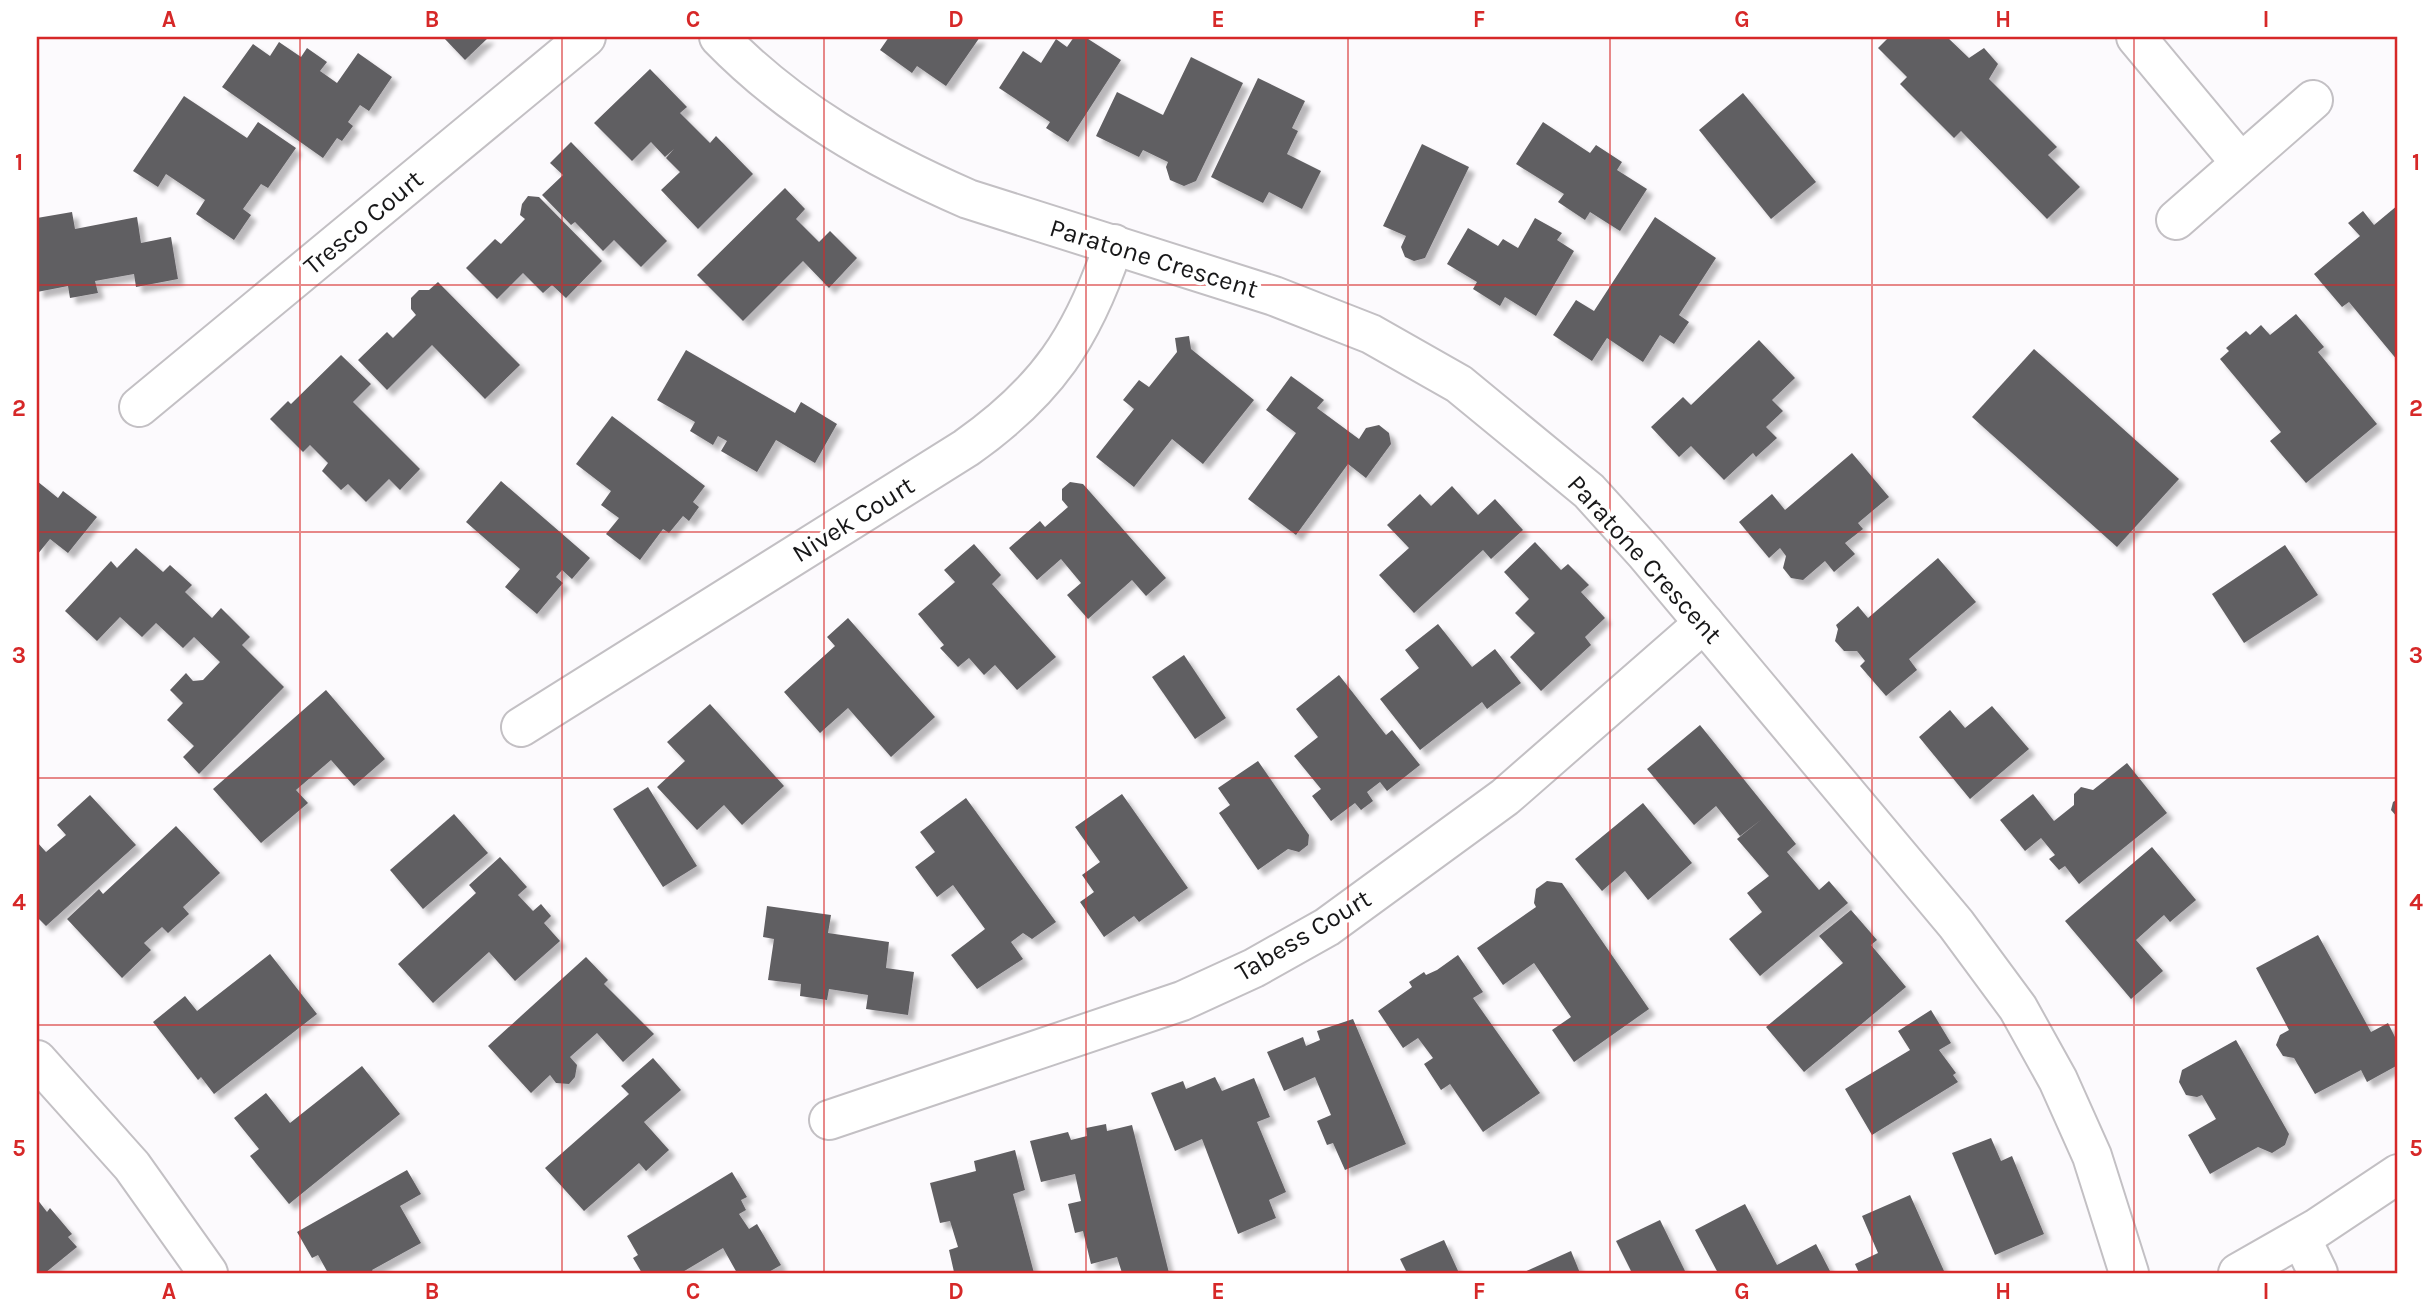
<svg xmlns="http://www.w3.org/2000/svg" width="2435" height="1310" viewBox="0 0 2435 1310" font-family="Karla,sans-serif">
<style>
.building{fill:#615f62;filter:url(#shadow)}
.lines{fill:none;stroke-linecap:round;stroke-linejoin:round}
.minor-casing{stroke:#c3c0c4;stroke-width:42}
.minor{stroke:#fff;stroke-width:38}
.grid{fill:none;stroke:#d62828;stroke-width:2;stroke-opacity:0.55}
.labels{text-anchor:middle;stroke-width:7;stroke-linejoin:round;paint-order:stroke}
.street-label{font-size:26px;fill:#171718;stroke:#fff}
.neatline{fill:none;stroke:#d62828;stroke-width:2.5}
.grid-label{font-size:23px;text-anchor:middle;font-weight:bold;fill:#d62828}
</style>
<defs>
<filter id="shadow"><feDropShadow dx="6" dy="6" stdDeviation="2" flood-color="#0004"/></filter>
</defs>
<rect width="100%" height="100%" fill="#fcfafd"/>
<g class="building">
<polygon points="443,37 489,37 465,60"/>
<polygon points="889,37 980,37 946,86 917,66 912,73 880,50"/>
<polygon points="1074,37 1085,37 1121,60 1068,142 1046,128 1050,122 999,88 1023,51 1041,63 1056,39 1067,47"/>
<polygon points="1889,37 1947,37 1969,58 1984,48 1998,64 1989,79 2057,147 2048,155 2080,187 2047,219 1961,131 1954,138 1900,84 1907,77 1878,48"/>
<polygon points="279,42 301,57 307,48 327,62 320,71 337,83 358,53 392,77 369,111 360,105 348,122 353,126 342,141 337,138 323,158 222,87 253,44 270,56"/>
<polygon points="1191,57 1243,83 1196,181 1184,186 1170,180 1166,167 1168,162 1143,150 1139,157 1096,136 1117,92 1163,115"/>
<polygon points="650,69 687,107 680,113 710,143 716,136 753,174 698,229 661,190 680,172 666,158 674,149 665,157 651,142 632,161 594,123"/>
<polygon points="1258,78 1305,101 1292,128 1298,131 1287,154 1321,171 1302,209 1269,192 1263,203 1211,177"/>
<polygon points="1743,93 1816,182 1771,219 1699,130"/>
<polygon points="184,96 247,138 258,122 296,148 268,188 261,184 243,209 251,215 234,240 196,214 205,200 166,174 158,187 133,171"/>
<polygon points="1543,122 1590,153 1596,145 1622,162 1617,170 1647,189 1620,231 1590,212 1585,220 1558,202 1564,194 1516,164"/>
<polygon points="571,142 667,241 641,267 614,240 603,251 575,222 571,225 542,195 563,175 550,163"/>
<polygon points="1422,144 1469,167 1425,258 1414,261 1405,257 1401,247 1406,236 1383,226"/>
<polygon points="785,188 805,209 796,219 819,242 830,231 857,258 829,288 803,261 743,321 697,275"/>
<polygon points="528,196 539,197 602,261 566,298 552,285 543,293 523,273 497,299 466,268 495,239 501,244 525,219 520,215 522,204"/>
<polygon points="2398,205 2398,361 2349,302 2342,307 2314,274 2360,236 2348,223 2363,211 2374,225"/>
<polygon points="72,212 75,229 137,217 141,243 171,237 178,279 136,287 134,274 95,281 98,293 70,298 68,286 37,292 37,218"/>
<polygon points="1655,217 1716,258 1679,315 1689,322 1674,344 1660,335 1643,362 1607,338 1592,361 1553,335 1576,300 1594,311"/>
<polygon points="1535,218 1562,233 1557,240 1574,251 1536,316 1505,297 1500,306 1473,289 1477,282 1447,264 1468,228 1498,246 1503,239 1518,248"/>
<polygon points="438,282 520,365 485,399 432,345 387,390 358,360 387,332 393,338 416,315 411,309 411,298 419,290 429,290"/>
<polygon points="2296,314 2324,347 2318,352 2377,424 2306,483 2270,441 2281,432 2220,359 2229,351 2226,348 2246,331 2250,335 2261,325 2270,335"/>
<polygon points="1189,336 1191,349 1254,400 1203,464 1172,439 1134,487 1096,457 1134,409 1123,400 1139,380 1149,387 1177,352 1175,338"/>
<polygon points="1759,340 1795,378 1772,400 1783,411 1766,427 1777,438 1756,457 1753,453 1724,480 1691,446 1679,457 1651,427 1683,397 1691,405"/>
<polygon points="2034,349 2179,479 2117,547 1972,417"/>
<polygon points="686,350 795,413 801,402 837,424 815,463 776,440 757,472 721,451 727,441 718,436 713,445 690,431 695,422 657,400"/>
<polygon points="341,355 371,384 353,402 420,469 400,490 389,479 366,502 348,484 341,490 322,471 328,463 310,445 303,452 270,419 288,401 291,404"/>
<polygon points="1291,376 1324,400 1317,408 1359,439 1366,428 1379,425 1389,433 1391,444 1366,478 1348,464 1296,535 1248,499 1296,433 1266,410"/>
<polygon points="612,416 705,486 693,502 699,507 689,521 683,516 669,533 663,529 640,560 606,534 619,518 601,505 611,491 576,464"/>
<polygon points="1852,453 1889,497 1858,523 1863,529 1845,543 1855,554 1834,572 1825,561 1803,580 1791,578 1783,568 1786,556 1780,548 1769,558 1739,522 1772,494 1785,510"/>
<polygon points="37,481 58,498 63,491 97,517 68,553 50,539 37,555"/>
<polygon points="501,481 590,558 572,579 562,570 556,577 563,583 537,614 505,587 520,569 466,522"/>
<polygon points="1070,482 1083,484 1166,578 1146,596 1132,580 1088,619 1067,595 1081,583 1061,559 1037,580 1009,548 1040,521 1045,527 1068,507 1062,500 1062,489"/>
<polygon points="1452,486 1478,515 1495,499 1523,530 1491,559 1483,550 1414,613 1379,575 1409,548 1387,525 1420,494 1431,506"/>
<polygon points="1535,542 1561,570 1568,564 1589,585 1581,592 1605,618 1585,637 1591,645 1541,691 1510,657 1535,633 1515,613 1529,599 1504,572"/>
<polygon points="974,544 1001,575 992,584 1056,657 1017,690 995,665 984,675 969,658 958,667 940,648 944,645 918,614 955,582 944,570"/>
<polygon points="2285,545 2318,595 2244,643 2212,594"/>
<polygon points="136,548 163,572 170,565 192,585 185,592 212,618 221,608 250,637 242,645 284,687 199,774 183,757 194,746 167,720 183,703 170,690 186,673 193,681 203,680 220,662 194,637 183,648 156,623 142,637 120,617 97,641 65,611 111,561 117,568"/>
<polygon points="1938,558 1976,602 1909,659 1917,670 1886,696 1860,666 1865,661 1857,651 1844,651 1835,641 1838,629 1836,625 1858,606 1868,618"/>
<polygon points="848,618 935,717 891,757 848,708 820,733 784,692 835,646 827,637"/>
<polygon points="1438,624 1472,667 1495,649 1521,683 1487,709 1482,702 1420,750 1380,699 1419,668 1405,650"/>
<polygon points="1184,655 1226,718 1195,739 1152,677"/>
<polygon points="1339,675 1386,735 1392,730 1420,765 1387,791 1380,782 1367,792 1373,801 1361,810 1355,803 1331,821 1312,796 1321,789 1294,756 1318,737 1296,709"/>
<polygon points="326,690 385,759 354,786 331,760 296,790 308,803 261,843 213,789"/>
<polygon points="710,704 784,786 742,825 724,805 697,830 657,787 685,761 667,742"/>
<polygon points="1992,706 2029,749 1970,799 1919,737 1950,710 1965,728"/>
<polygon points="1700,725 1796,844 1787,852 1819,890 1829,881 1848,903 1760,976 1729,939 1762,912 1747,893 1769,876 1737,839 1762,819 1740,836 1716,806 1694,825 1647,769"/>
<polygon points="1258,761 1309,835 1308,845 1299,852 1288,849 1258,870 1219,813 1230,805 1218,788"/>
<polygon points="2127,763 2167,813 2079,884 2065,866 2059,870 2049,859 2055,855 2041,838 2025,851 2000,820 2033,794 2054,821 2074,805 2074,794 2081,787 2093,790"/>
<polygon points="648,787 697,866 663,887 613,809"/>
<polygon points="1122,794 1188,888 1139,922 1134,916 1104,937 1080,902 1094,892 1082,875 1100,862 1075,827"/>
<polygon points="90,795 136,845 46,926 37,917 37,842 46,852 66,835 57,825"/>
<polygon points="966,798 1056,922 1032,939 1023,933 1011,942 1023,959 977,989 951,955 985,929 953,885 937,897 915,867 935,852 920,832"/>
<polygon points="2398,799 2398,818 2391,810 2393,802"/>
<polygon points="1643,803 1692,863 1648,900 1625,871 1602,891 1575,859"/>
<polygon points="454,814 488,853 423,909 390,870"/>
<polygon points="176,826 220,873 183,907 189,914 168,933 162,927 144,943 151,950 122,978 67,919 99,889 103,894"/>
<polygon points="2152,847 2196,900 2170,922 2164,915 2136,940 2163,971 2131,999 2065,921"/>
<polygon points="500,857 527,887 518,895 533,911 541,904 551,916 544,923 560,941 515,981 489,952 433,1003 398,964 476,893 469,885"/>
<polygon points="1547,881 1562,883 1649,1009 1574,1062 1552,1030 1571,1017 1534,963 1503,985 1477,948 1536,907 1534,903 1536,889"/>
<polygon points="767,906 831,915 828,933 889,942 886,968 914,972 908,1015 866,1009 868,995 829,989 827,1000 800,996 801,984 768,980 774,939 763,937"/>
<polygon points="1851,910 1877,940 1871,945 1906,987 1804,1072 1766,1027 1843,963 1819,936"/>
<polygon points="2318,935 2371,1032 2388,1023 2398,1043 2398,1065 2367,1082 2361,1070 2315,1094 2294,1058 2283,1056 2276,1045 2280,1035 2289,1030 2256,968"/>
<polygon points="270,954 317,1014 214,1094 201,1077 198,1080 153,1022 185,996 197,1011"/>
<polygon points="1458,955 1483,992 1473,998 1540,1093 1483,1132 1450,1084 1441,1090 1424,1064 1433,1058 1418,1038 1403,1048 1378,1011 1412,987 1409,982 1424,972 1426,975 1437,970"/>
<polygon points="586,957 608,980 604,984 654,1034 623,1062 597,1033 570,1057 577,1065 575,1077 569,1084 556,1083 550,1075 531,1093 488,1046"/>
<polygon points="1931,1010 1951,1043 1939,1050 1956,1073 1953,1075 1958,1082 1872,1135 1845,1089 1910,1050 1898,1031"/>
<polygon points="1353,1019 1406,1144 1345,1170 1333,1143 1327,1145 1317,1121 1331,1115 1315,1077 1284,1091 1267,1052 1303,1037 1306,1046 1320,1040 1317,1031"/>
<polygon points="2236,1040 2289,1134 2285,1145 2272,1153 2258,1147 2210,1174 2188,1135 2216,1119 2202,1095 2197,1097 2186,1095 2179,1082 2182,1070"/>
<polygon points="653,1058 681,1090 644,1122 669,1150 646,1171 639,1163 584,1211 545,1168 629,1094 621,1086"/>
<polygon points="362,1066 400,1114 289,1204 250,1156 259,1149 234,1118 266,1093 290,1123"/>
<polygon points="1215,1077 1222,1091 1254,1078 1270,1117 1257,1122 1286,1192 1269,1200 1276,1218 1238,1234 1202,1139 1175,1151 1151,1093 1183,1081 1186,1089"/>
<polygon points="1106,1124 1107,1131 1132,1125 1169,1273 1122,1273 1117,1257 1091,1264 1083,1231 1075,1233 1068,1204 1081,1201 1075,1174 1041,1182 1030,1141 1068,1132 1071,1140 1087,1136 1086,1128"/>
<polygon points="1991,1138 2001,1161 2012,1156 2044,1234 1995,1255 1952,1153"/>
<polygon points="1015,1150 1025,1190 1013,1194 1034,1273 954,1272 949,1250 958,1247 950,1221 940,1223 930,1183 976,1171 974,1161"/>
<polygon points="407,1170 421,1194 400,1206 421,1243 372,1270 374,1273 328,1273 318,1255 312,1258 297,1232"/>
<polygon points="732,1172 747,1197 741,1200 746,1210 739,1214 749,1229 757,1224 781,1265 767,1273 737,1273 723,1248 681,1273 642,1273 633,1258 638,1255 627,1236"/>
<polygon points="1910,1195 1944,1271 1859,1273 1855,1264 1878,1253 1862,1216"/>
<polygon points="37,1199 47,1212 50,1208 72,1234 68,1237 77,1247 45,1273 37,1273"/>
<polygon points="1745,1204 1777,1265 1816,1244 1831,1273 1718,1273 1695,1230"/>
<polygon points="1660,1220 1686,1273 1632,1273 1616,1241"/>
<polygon points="1444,1240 1459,1273 1407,1273 1400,1259"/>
<polygon points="1571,1251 1580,1273 1522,1273"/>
</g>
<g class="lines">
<g class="minor-casing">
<g id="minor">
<path d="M719,37C791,111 874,158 968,199L1274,296L1371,334L1459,384L1589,491L1646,554L1956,924L2018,1008L2058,1080L2092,1156L2129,1273"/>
<polyline points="2136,37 2240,162"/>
<polyline points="2176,220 2313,100"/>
<polyline points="139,407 586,37"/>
<path d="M521,727L966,448C1047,391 1083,337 1114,244"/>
<polyline points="37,1060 132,1166 208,1273"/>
<polyline points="829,1120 1182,1001 1254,968 1327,927 1505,797 1704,623"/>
<polyline points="2301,1238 2318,1273"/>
<polyline points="2238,1273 2317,1228 2398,1174"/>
</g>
</g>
<use href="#minor" class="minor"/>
</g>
<path class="grid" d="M300,37V1273M562,37V1273M824,37V1273M1086,37V1273M1348,37V1273M1610,37V1273M1872,37V1273M2134,37V1273M37,285H2398M37,532H2398M37,778H2398M37,1025H2398"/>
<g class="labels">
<g class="street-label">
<text transform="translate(363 222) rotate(-40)" y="9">Tresco Court</text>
<text transform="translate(1154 258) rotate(17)" y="9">Paratone Crescent</text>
<text transform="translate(853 519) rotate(-32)" y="9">Nivek Court</text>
<text transform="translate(1645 559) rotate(48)" y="9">Paratone Crescent</text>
<text transform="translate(1303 935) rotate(-31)" y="9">Tabess Court</text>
</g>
</g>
<rect width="2435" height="1310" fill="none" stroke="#ffffff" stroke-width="77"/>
<rect x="38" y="38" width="2358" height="1234" class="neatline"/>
<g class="grid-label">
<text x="169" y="27">A</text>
<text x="432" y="27">B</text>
<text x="693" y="27">C</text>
<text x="956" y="27">D</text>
<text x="1218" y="27">E</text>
<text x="1479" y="27">F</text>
<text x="1742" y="27">G</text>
<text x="2003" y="27">H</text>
<text x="2266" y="27">I</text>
<text x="19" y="170">1</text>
<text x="2416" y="170">1</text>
<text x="19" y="416">2</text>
<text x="2416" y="416">2</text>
<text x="19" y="663">3</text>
<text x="2416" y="663">3</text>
<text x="19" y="910">4</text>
<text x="2416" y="910">4</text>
<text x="19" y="1156">5</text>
<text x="2416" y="1156">5</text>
<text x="169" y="1299">A</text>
<text x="432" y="1299">B</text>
<text x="693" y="1299">C</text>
<text x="956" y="1299">D</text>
<text x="1218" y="1299">E</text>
<text x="1479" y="1299">F</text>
<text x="1742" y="1299">G</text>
<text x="2003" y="1299">H</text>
<text x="2266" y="1299">I</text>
</g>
</svg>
